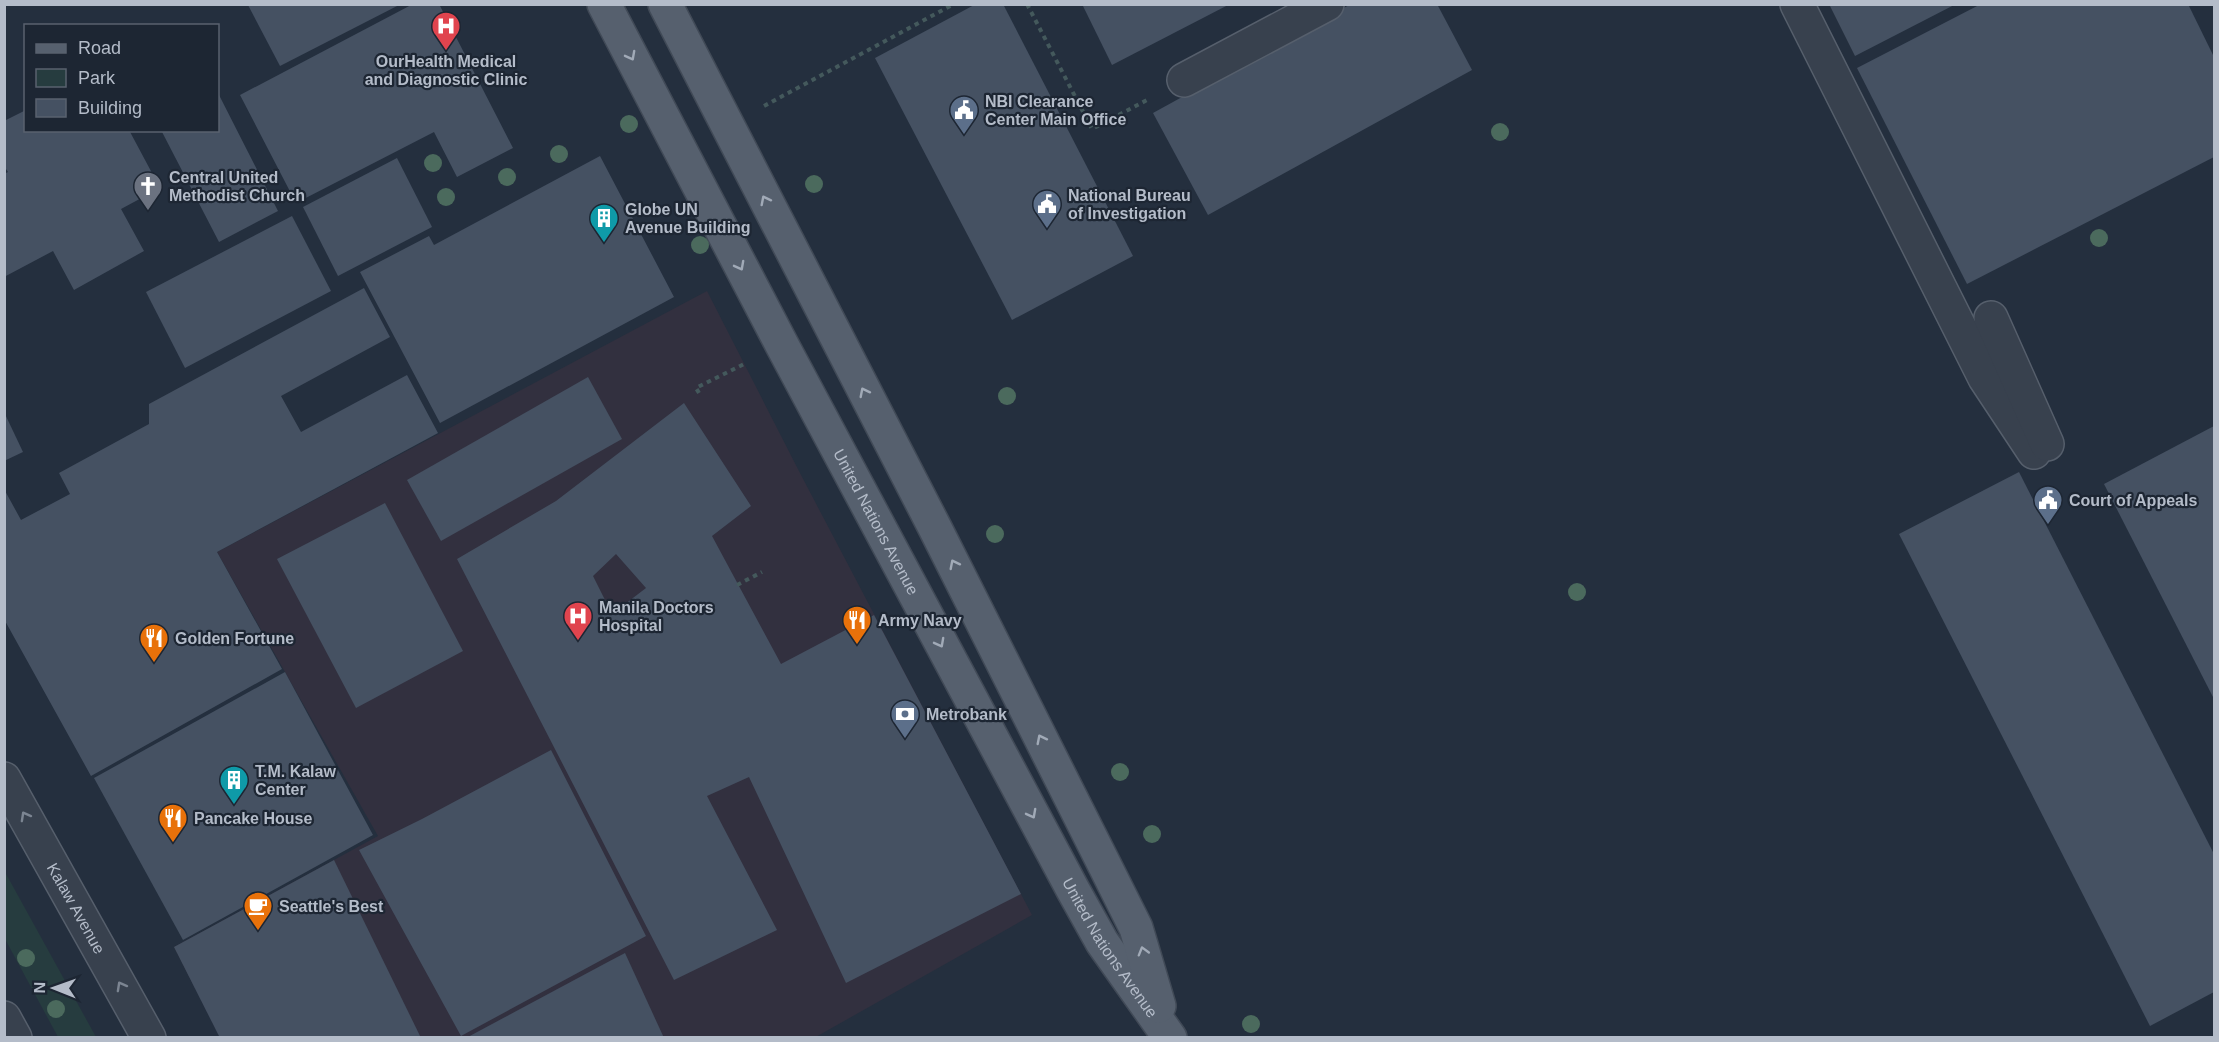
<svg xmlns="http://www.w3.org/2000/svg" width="2219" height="1042" viewBox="0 0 2219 1042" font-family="Arial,sans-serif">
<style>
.medical{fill:#32303f}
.green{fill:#263c3f}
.building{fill:#455162;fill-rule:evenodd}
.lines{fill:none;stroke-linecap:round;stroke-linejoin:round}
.minor-casing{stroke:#565f6c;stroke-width:36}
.major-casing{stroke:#414a57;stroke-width:36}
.path{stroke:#44595c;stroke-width:4;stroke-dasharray:4.5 4.5;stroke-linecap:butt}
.minor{stroke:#38414e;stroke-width:33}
.major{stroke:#56606e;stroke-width:33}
.tree{fill:#4b6a5d}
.oneway{stroke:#a1aab7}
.oneway2{stroke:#7c8592}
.labels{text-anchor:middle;stroke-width:4.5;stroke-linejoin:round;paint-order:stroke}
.poi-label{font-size:16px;font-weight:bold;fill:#b4bcc9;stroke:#1d2633;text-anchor:start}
.street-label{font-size:16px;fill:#b4bcc9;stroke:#1d2633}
</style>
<rect width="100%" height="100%" fill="#242f3e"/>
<polygon class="medical" points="707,291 801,475 1032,915 814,1038 220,1037 174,947 378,836 217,552"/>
<polygon class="green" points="5,872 96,1037 58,1037 5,939"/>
<g class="building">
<polygon points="413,4 439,4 513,148 457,177 434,132 296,203 240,95"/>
<polygon points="976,4 1003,4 1133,256 1012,320 875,58"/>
<polygon points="1082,4 1230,4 1112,65"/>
<polygon points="1351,4 1437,4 1472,70 1208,215 1153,113"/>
<polygon points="1829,4 1956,4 1855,56"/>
<polygon points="1981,4 2188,4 2214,57 2214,157 1967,284 1857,68"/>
<polygon points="248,5 399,5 280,66"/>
<polygon points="218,93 278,211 219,242 161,130 218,130"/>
<polygon points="26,110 26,130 129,130 160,188 121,209 144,251 74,290 53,251 4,277 4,174 8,172 4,166 4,121"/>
<polygon points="600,156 674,297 440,423 360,272 429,236 434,245"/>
<polygon points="397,158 432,227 338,276 303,207"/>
<polygon points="292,216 331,291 185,368 146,292"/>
<polygon points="364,288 390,337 281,396 301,432 407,375 438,433 217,552 282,669 91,776 4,619 4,489 21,520 70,494 59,473 149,424 149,404"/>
<polygon points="588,377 622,439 441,541 407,480"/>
<path d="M684,403L751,506L712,536L781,664L874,615L1021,894L846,983L749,777L707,796L777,930L674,980L457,559L556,501ZM616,554L646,588L612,614L593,576Z"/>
<polygon points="4,412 23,452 4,461"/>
<polygon points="2214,426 2214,699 2104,484"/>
<polygon points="2019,472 2214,854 2214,992 2150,1026 1899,534"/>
<polygon points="385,503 463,651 356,708 277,559"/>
<polygon points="285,672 373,835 183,940 94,778"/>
<polygon points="551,750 646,936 461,1036 359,850 422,819"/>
<polygon points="334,860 421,1038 220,1038 174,947"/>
<polygon points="625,953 664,1038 466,1038 606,963"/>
</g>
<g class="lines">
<g class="minor-casing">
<g id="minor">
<polyline points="1797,4 1985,378 2034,452"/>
<polyline points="1184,80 1327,4"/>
<polyline points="1991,318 2047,444"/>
<path id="s1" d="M4,779L149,1038"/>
<polyline points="4,1018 15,1038"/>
</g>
</g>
<g class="major-casing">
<g id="major">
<path id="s2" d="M604,4L782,345L1073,890L1102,942L1170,1038"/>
<polyline points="665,4 935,528 1105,866 1136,928 1159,1006"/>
</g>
</g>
<g class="path">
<polyline points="1027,4 1092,129 1147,100"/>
<polyline points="764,106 954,4"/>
<polyline points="699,393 696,388 744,364"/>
<polyline points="737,585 762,572"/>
</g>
<use href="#minor" class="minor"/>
<use href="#major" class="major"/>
</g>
<g class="tree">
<circle cx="629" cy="124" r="9"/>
<circle cx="1500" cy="132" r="9"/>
<circle cx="559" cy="154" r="9"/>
<circle cx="433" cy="163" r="9"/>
<circle cx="507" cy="177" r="9"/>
<circle cx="814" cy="184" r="9"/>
<circle cx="446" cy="197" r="9"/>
<circle cx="2099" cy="238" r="9"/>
<circle cx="700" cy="245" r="9"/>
<circle cx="1007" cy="396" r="9"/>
<circle cx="995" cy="534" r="9"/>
<circle cx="1577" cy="592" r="9"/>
<circle cx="1120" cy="772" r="9"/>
<circle cx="1152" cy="834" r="9"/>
<circle cx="26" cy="958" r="9"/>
<circle cx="56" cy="1009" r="9"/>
<circle cx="1251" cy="1024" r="9"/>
</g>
<defs><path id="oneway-chevron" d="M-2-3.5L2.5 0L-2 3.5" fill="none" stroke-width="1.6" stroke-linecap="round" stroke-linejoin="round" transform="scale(1.5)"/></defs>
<g class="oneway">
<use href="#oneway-chevron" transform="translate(631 56) rotate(62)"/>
<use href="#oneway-chevron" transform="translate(765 200) rotate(-117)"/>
<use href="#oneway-chevron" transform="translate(740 266) rotate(62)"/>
<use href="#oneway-chevron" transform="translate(864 392) rotate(-117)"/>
<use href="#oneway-chevron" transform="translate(954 564) rotate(-117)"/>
<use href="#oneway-chevron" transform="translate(940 643) rotate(62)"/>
<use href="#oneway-chevron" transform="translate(1041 739) rotate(-117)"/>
<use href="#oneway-chevron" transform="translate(1032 814) rotate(62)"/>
<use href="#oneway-chevron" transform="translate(1143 951) rotate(-106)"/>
</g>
<g class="oneway2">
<use href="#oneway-chevron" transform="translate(25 816) rotate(-119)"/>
<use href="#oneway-chevron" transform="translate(121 986) rotate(-119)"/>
</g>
<defs>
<g id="hospital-pin" transform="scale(1.5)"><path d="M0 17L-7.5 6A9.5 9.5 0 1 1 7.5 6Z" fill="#e0444e" stroke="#1d2633"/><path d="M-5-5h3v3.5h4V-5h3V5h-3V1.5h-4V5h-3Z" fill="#fff"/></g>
<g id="civic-pin" transform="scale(1.5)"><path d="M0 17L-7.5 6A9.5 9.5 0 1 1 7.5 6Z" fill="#5c6f8a" stroke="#1d2633"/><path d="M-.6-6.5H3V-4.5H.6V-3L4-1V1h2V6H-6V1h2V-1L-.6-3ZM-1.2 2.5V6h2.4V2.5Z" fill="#fff"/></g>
<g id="church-pin" transform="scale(1.5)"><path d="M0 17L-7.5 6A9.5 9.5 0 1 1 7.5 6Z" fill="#6b7280" stroke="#1d2633"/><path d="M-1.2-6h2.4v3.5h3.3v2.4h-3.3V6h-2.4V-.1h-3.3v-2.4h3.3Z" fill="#fff"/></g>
<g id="building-pin" transform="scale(1.5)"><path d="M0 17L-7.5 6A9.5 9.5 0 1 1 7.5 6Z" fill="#0f9aa8" stroke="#1d2633"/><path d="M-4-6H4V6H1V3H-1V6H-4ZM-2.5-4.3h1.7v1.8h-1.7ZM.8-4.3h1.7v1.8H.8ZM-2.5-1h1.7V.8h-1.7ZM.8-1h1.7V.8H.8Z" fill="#fff"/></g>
<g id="restaurant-pin" transform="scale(1.5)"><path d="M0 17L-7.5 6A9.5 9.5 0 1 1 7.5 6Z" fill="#e8710a" stroke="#1d2633"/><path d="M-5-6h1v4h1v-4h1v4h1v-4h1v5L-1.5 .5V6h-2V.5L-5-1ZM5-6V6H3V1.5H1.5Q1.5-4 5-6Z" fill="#fff"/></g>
<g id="bank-pin" transform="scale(1.5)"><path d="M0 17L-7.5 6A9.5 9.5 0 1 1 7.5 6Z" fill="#5c6f8a" stroke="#1d2633"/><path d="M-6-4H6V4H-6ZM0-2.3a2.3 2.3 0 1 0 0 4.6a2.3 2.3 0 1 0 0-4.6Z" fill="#fff"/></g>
<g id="cafe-pin" transform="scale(1.5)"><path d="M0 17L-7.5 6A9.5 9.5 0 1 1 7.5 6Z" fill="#e8710a" stroke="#1d2633"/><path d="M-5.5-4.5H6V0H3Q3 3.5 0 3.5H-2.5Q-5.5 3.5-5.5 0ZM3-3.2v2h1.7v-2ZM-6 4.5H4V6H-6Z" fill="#fff"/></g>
</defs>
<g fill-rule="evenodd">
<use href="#hospital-pin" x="446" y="26"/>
<use href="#civic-pin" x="964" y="110"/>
<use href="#church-pin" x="148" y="186"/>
<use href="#civic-pin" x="1047" y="204"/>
<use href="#building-pin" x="604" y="218"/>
<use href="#civic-pin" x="2048" y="500"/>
<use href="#hospital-pin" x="578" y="616"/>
<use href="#restaurant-pin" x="857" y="620"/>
<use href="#restaurant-pin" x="154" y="638"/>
<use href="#bank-pin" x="905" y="714"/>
<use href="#building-pin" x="234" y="780"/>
<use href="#restaurant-pin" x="173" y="818"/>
<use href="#cafe-pin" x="258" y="906"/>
</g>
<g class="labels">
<g class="poi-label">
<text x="446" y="67" text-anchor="middle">OurHealth Medical<tspan x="446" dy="18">and Diagnostic Clinic</tspan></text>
<text x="985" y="107">NBI Clearance<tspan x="985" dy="18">Center Main Office</tspan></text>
<text x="169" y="183">Central United<tspan x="169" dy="18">Methodist Church</tspan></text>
<text x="1068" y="201">National Bureau<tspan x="1068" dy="18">of Investigation</tspan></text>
<text x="625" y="215">Globe UN<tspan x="625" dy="18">Avenue Building</tspan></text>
<text x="2069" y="506">Court of Appeals</text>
<text x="599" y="613">Manila Doctors<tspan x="599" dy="18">Hospital</tspan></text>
<text x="878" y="626">Army Navy</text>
<text x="175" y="644">Golden Fortune</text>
<text x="926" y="720">Metrobank</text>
<text x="255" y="777">T.M. Kalaw<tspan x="255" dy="18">Center</tspan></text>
<text x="194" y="824">Pancake House</text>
<text x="279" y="912">Seattle's Best</text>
</g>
<g class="street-label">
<text dy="6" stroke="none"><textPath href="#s2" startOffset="585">United Nations Avenue</textPath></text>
<text dy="6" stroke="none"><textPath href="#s1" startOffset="148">Kalaw Avenue</textPath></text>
<text dy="6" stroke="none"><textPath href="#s2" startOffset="1071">United Nations Avenue</textPath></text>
</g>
</g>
<rect width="2219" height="1042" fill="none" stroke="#b4bcc9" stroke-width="12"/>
<rect x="24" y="24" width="195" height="108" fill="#1d2633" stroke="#59626f" stroke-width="1.5"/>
<rect x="36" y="44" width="30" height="9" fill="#56606e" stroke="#59626f" stroke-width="1.5"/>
<text x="78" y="54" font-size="18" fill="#b4bcc9">Road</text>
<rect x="36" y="69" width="30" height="18" fill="#263c3f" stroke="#59626f" stroke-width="1.5"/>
<text x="78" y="84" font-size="18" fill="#b4bcc9">Park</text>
<rect x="36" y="99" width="30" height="18" fill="#455162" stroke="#59626f" stroke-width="1.5"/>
<text x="78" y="114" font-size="18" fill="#b4bcc9">Building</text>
<g transform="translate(54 988) rotate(271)" stroke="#1d2633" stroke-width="4.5" paint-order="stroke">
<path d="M0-4.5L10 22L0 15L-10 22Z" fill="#b4bcc9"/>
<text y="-9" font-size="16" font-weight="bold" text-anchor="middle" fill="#b4bcc9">N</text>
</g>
</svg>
